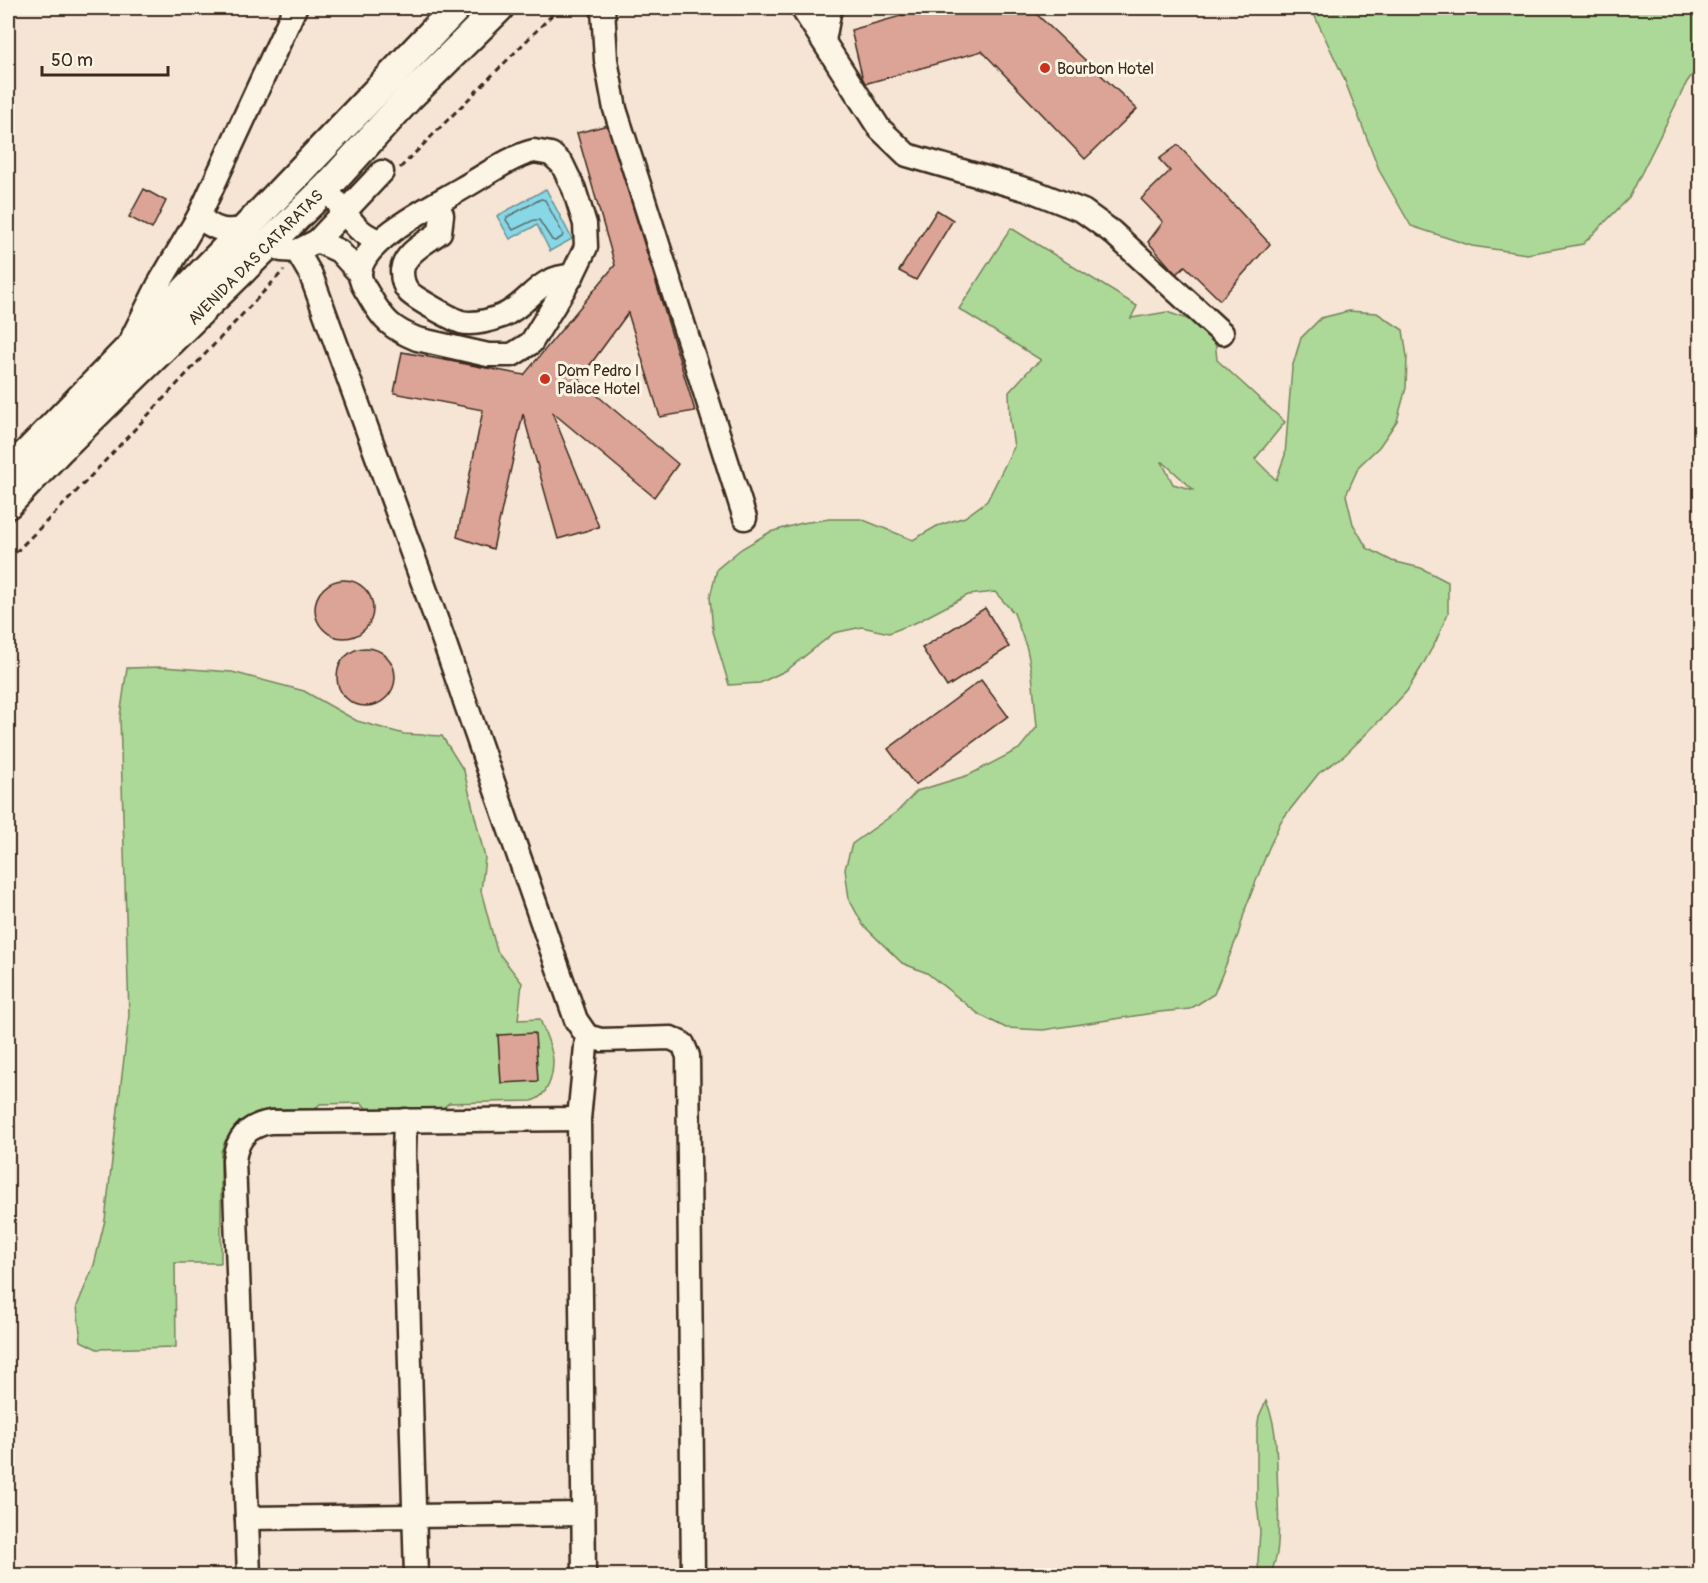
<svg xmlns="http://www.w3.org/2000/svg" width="1708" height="1583" viewBox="0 0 1708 1583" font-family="Pangolin,sans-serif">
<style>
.green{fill:#acd998;stroke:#74825b;stroke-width:1.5;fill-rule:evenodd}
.water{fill:#88d7e6;stroke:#699296;stroke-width:1.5}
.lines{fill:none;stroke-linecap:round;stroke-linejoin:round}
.shore{stroke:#5a6f6e;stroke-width:1.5}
.building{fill:#dca497;stroke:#3b2a1e;stroke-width:1.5}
.minor-casing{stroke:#3b2a1e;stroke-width:27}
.major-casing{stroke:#3b2a1e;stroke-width:33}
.path{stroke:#3b2a1e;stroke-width:3;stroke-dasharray:6 4.5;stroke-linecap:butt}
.minor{stroke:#fcf5e5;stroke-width:22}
.major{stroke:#fcf5e5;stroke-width:28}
.poi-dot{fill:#c8321e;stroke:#fcf5e5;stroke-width:2}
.labels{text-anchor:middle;stroke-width:6;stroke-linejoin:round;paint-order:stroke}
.poi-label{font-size:16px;fill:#3b2a1e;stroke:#fcf5e5;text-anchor:start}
.street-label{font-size:16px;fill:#3b2a1e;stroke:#fcf5e5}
</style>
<rect width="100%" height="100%" fill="#f6e5d5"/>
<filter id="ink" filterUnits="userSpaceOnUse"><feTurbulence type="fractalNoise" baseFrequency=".0167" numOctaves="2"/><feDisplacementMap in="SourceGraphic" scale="12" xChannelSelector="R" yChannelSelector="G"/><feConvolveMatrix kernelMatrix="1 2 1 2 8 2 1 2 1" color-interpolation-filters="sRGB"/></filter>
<g filter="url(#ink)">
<g class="green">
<polygon points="1311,8 1700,8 1700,64 1687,82 1629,198 1583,244 1527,254 1472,246 1411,226 1380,172 1343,76"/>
<path d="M1011,228L1137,306L1131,318L1167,312L1193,321L1215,340L1217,360L1285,422L1255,459L1276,480L1285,455L1292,368L1301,338L1321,318L1349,311L1377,313L1403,330L1407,357L1406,388L1397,421L1379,447L1359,466L1346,495L1353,524L1367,548L1392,561L1421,568L1448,582V613L1436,641L1422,666L1407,691L1387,713L1345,755L1319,773L1281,821L1268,850L1246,907L1238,935L1214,994L1190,1009L1160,1012L1043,1030L1006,1028L980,1015L927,973L902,963L863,925L849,899L845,869L852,844L898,811L917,791L969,775L1019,749L1037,727L1032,674L1027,649L1014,613L995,592L968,595L917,622L889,633L862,627L834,633L787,670L760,683L729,685L713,631L710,597L717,569L741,549L770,532L802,523L829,519H861L913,540L937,526L965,517L987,501L1014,447L1010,420L1009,392L1031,368L1041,360L959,309ZM1162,462H1163L1194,490L1173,484Z"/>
<path d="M162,667L232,672L304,691L357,721L404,734L442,736L464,771L485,858L481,891L497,951L522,983L518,1020L540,1019C544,1032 553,1048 553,1061C553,1077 548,1096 532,1101L449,1103L442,1109L367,1110L362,1103L320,1104L315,1109H272L255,1113L239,1122L225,1141L221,1152V1263H175L176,1347L97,1349L81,1341L77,1306L94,1265L105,1220L129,1015L120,717L127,668Z"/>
<path d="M1266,1401C1279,1429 1276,1463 1278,1493C1278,1512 1280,1533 1277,1553C1276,1561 1272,1567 1272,1575L1259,1576L1258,1562L1260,1531L1257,1503V1429L1259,1416Z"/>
</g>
<polygon class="water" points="546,189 572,239 550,251 537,225 510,239 497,216"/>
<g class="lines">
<polygon class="shore" points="541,199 545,200 563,234 562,237 555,241 552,240 539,220 534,220 513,230 506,220 507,217"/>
</g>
<g class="building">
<polygon points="929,8 1030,8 1137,109 1085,159 982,51 864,84 851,30"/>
<polygon points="608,125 695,411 660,417 628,313 579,380 678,464 654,497 552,412 599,527 558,539 523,414 493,549 457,537 483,410 394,393 402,352 524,375 615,265 577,133"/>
<polygon points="1178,145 1270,244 1220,300 1185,266 1176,274 1148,242 1163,222 1141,199 1170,171 1159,159"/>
<polygon points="144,189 166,201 152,229 129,217"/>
<polygon points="937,210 953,220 916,280 899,271"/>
<circle cx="344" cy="609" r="29"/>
<polygon points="985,608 1009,647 947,687 922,648"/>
<circle cx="366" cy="677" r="29"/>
<polygon points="981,680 1008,716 915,785 888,749"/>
<polygon points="535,1033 538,1081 501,1083 498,1035"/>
</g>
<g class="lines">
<g class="minor-casing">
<g id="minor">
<polyline points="603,8 606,60 615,109 745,518"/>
<polyline points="802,8 879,128 907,155 1035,192 1083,211 1112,232 1222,333"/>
<polyline points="824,41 830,8"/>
<path d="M534,151L551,154L562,164L574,189L585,224L586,247L572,276L531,343L512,355H488L417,339C392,329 383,320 370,297C366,290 359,281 360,272C364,239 434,205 461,189C483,177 511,156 534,151Z"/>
<path d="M337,202C352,221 356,232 379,241"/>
<path d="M437,203L442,215L440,232C427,242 404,253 402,271C402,278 404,287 409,292C414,298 454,320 461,322C473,325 491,320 502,316C530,304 538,276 572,276"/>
<path d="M199,216C213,230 228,234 247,227"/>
<polyline points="317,241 339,251 360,274"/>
<polyline points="282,250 297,251 317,241 382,172"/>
<polyline points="297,251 311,275 439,627 576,1020 587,1036 601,1040 671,1038 683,1044 688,1056 693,1576"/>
<polyline points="133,336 159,284 199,216 295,8"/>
<polyline points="405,1120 404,1154 416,1576"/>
<polyline points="247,1518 582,1514"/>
<path d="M249,1576L234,1160C237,1138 248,1126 270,1122L579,1119"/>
<polyline points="584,1576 579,1119 587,1036"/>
</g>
</g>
<g class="major-casing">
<g id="major">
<polyline points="8,473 247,227 456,8"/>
<polyline points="8,504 60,449 328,186 409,97 499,8"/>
</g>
</g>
<g class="path">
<polyline points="400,168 559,8"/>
<polyline points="8,560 75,493 284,270"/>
</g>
<use href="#minor" class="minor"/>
<use href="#major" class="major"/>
</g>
</g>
<g class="poi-dot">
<circle cx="1045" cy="68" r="6"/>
<circle cx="545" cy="379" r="6"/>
</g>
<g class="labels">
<g class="poi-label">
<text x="1057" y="74">Bourbon Hotel</text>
<text x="557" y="376">Dom Pedro I<tspan x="557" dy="18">Palace Hotel</tspan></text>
</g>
<g class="street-label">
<text transform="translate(255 257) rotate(-45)" y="6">AVENIDA DAS CATARATAS</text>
</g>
</g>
<rect width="1708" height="1583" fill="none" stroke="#fcf5e5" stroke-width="30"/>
<rect x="15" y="15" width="1678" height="1553" fill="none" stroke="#3b2a1e" stroke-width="2" filter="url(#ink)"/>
<path d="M42 66v9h126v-9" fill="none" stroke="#3b2a1e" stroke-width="3"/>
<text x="51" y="66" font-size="18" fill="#3b2a1e" stroke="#fcf5e5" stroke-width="4.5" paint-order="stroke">50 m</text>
</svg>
